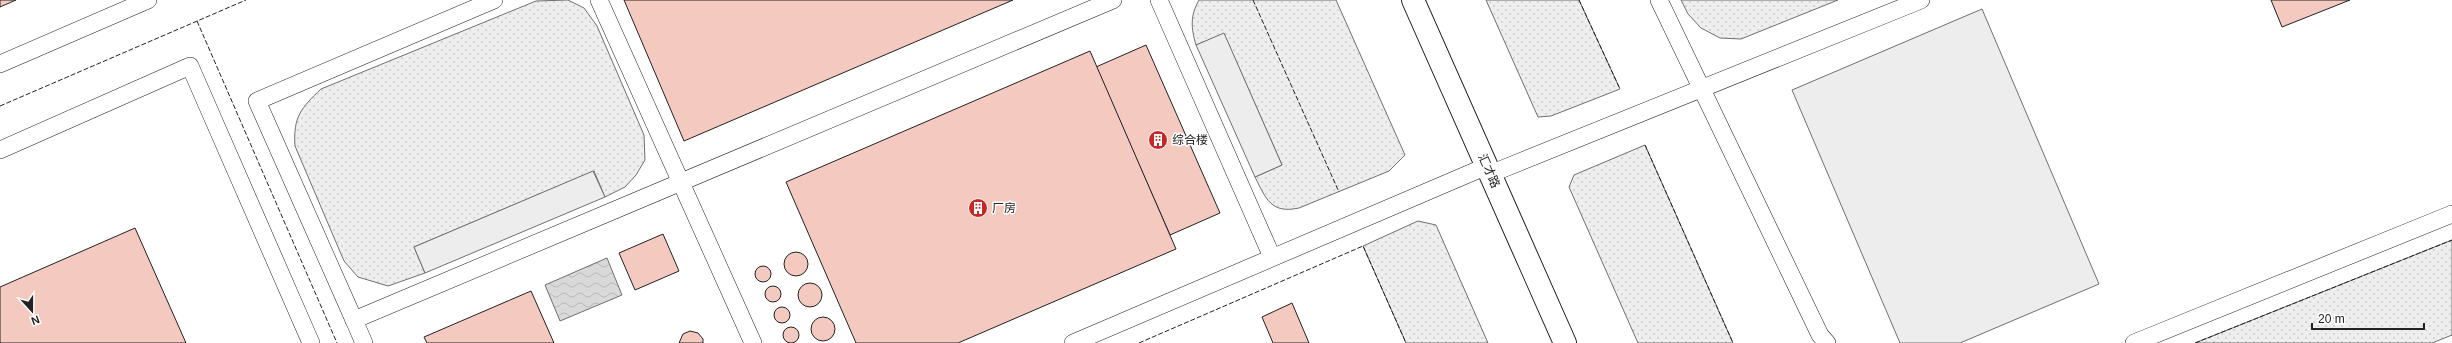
<svg xmlns="http://www.w3.org/2000/svg" width="2452" height="343" viewBox="0 0 2452 343" font-family="Arial,'Noto Sans SC',sans-serif">
<style>
.green{fill:url(#green-dots);stroke:#6f6f6f}
.parking{fill:#ededed;stroke:#6f6f6f}
.water{fill:url(#water-waves);stroke:#6f6f6f}
.building{fill:#f3c9c0;stroke:#222}
.lines{fill:none;stroke-linecap:round;stroke-linejoin:round}
.lane-casing{stroke:#222;stroke-width:18}
.secondary-casing{stroke:#222;stroke-width:24}
.lane{stroke:#fff;stroke-width:17}
.secondary{stroke:#fff;stroke-width:22}
.fence{stroke:#222;stroke-width:1;stroke-dasharray:5 2;stroke-linecap:butt}
.labels{text-anchor:middle;stroke-width:3;stroke-linejoin:round;paint-order:stroke}
.poi-label{font-size:12px;fill:#222;stroke:#fff;text-anchor:start}
.street-label{font-size:12px;fill:#222;stroke:#fff}
</style>
<defs>
<pattern id="green-dots" width="8" height="8" patternUnits="userSpaceOnUse"><rect width="8" height="8" fill="#eee"/><path d="M2 2h.1M6 6h.1" fill="none" stroke="#ccc" stroke-width="1.8" stroke-linecap="round"/></pattern>
<pattern id="water-waves" width="16" height="10" patternUnits="userSpaceOnUse"><rect width="16" height="10" fill="#d9d9d9"/><path d="M0 5q4-4 8 0t8 0" fill="none" stroke="#bababa"/></pattern>
</defs>
<rect width="100%" height="100%" fill="#fff"/>
<g class="green">
<path d="M568,0L584,8L597,26L644,135L645,160L636,175L625,187L605,197L594,171L414,247L425,273L388,286L358,277L344,261L295,146C293,117 301,108 321,89L536,1Z"/>
<path d="M1199,0H1336L1405,155L1389,171L1299,208C1271,214 1266,199 1255,177L1282,165L1224,34L1196,45C1191,28 1190,16 1199,0Z"/>
<polygon points="1486,0 1579,0 1620,89 1551,116 1538,117"/>
<polygon points="1681,0 1838,0 1741,39 1720,38 1701,28 1688,14"/>
<polygon points="1645,145 1733,343 1638,343 1569,187 1574,175"/>
<polygon points="1418,221 1436,225 1488,343 1406,343 1363,246"/>
<polygon points="2452,240 2452,335 2432,343 2195,343"/>
</g>
<g class="parking">
<polygon points="1982,9 2099,284 1960,343 1900,343 1792,90"/>
<polygon points="1224,33 1282,165 1255,177 1196,45"/>
<polygon points="593,171 605,197 425,273 414,247"/>
</g>
<polygon class="water" points="607,258 622,295 560,321 545,285"/>
<g class="building">
<polygon points="0,0 16,0 0,7"/>
<polygon points="624,0 1013,0 684,141"/>
<polygon points="2271,0 2350,0 2282,27"/>
<polygon points="1146,45 1220,213 1170,235 1096,67"/>
<polygon points="1090,51 1176,249 958,343 856,343 786,182"/>
<polygon points="135,228 186,343 0,343 0,287"/>
<polygon points="663,234 679,271 635,290 619,253"/>
<circle cx="796" cy="264" r="12"/>
<circle cx="763" cy="274" r="8"/>
<circle cx="810" cy="295" r="12"/>
<circle cx="773" cy="294" r="8"/>
<polygon points="531,291 554,343 427,343 424,337"/>
<polygon points="1292,303 1309,343 1273,343 1262,317"/>
<circle cx="782" cy="315" r="8"/>
<circle cx="823" cy="329" r="12"/>
<circle cx="791" cy="335" r="8"/>
<polygon points="690,331 698,333 703,339 703,343 679,343 683,334"/>
</g>
<g class="lines">
<g class="lane-casing">
<g id="lane">
<polyline points="599,0 753,343"/>
<polyline points="1159,0 1272,257"/>
<polyline points="1659,0 1820,335 1827,343"/>
<polyline points="0,64 148,0"/>
<polyline points="0,150 190,66 311,343"/>
<polyline points="1490,174 1921,0"/>
<polyline points="354,320 257,101 494,0"/>
<polyline points="364,343 354,320 1113,0"/>
<polyline points="1073,343 1487,166"/>
<polyline points="2134,343 2452,214"/>
</g>
</g>
<g class="secondary-casing">
<polyline id="secondary" points="1413,0 1565,343"/>
</g>
<use href="#lane" class="lane"/>
<use href="#secondary" class="secondary"/>
<g class="fence">
<polyline points="1253,0 1339,192"/>
<polyline points="1579,0 1620,89"/>
<polyline points="197,21 337,343"/>
<polyline points="0,106 246,0"/>
<polyline points="1645,145 1733,343"/>
<polyline points="1139,343 1363,246 1406,343"/>
<polyline points="2195,343 2452,240"/>
</g>
</g>
<defs>
<g id="building-disc" transform="scale(1)"><circle r="9.5" fill="#c62828" stroke="#fff"/><path d="M-4-6H4V6H1V3H-1V6H-4ZM-2.5-4.3h1.7v1.8h-1.7ZM.8-4.3h1.7v1.8H.8ZM-2.5-1h1.7V.8h-1.7ZM.8-1h1.7V.8H.8Z" fill="#fff"/></g>
</defs>
<g fill-rule="evenodd">
<use href="#building-disc" x="1158" y="140"/>
<use href="#building-disc" x="978" y="208"/>
</g>
<g class="labels">
<g class="poi-label">
<text x="1172" y="144">综合楼</text>
<text x="992" y="212">厂房</text>
</g>
<g class="street-label">
<text transform="translate(1489 171) rotate(66)" y="4">汇才路</text>
</g>
</g>
<g transform="translate(32 311) rotate(159)" stroke="#ffffff" stroke-width="3" paint-order="stroke">
<path d="M0-3L7 15L0 10L-7 15Z" fill="#222222"/>
<text y="-6" font-size="11" font-weight="bold" text-anchor="middle" fill="#222222">N</text>
</g>
<path d="M2312 323v6h112v-6" fill="none" stroke="#222222" stroke-width="2"/>
<text x="2318" y="323" font-size="12" fill="#222222" stroke="#ffffff" stroke-width="3" paint-order="stroke">20 m</text>
</svg>
